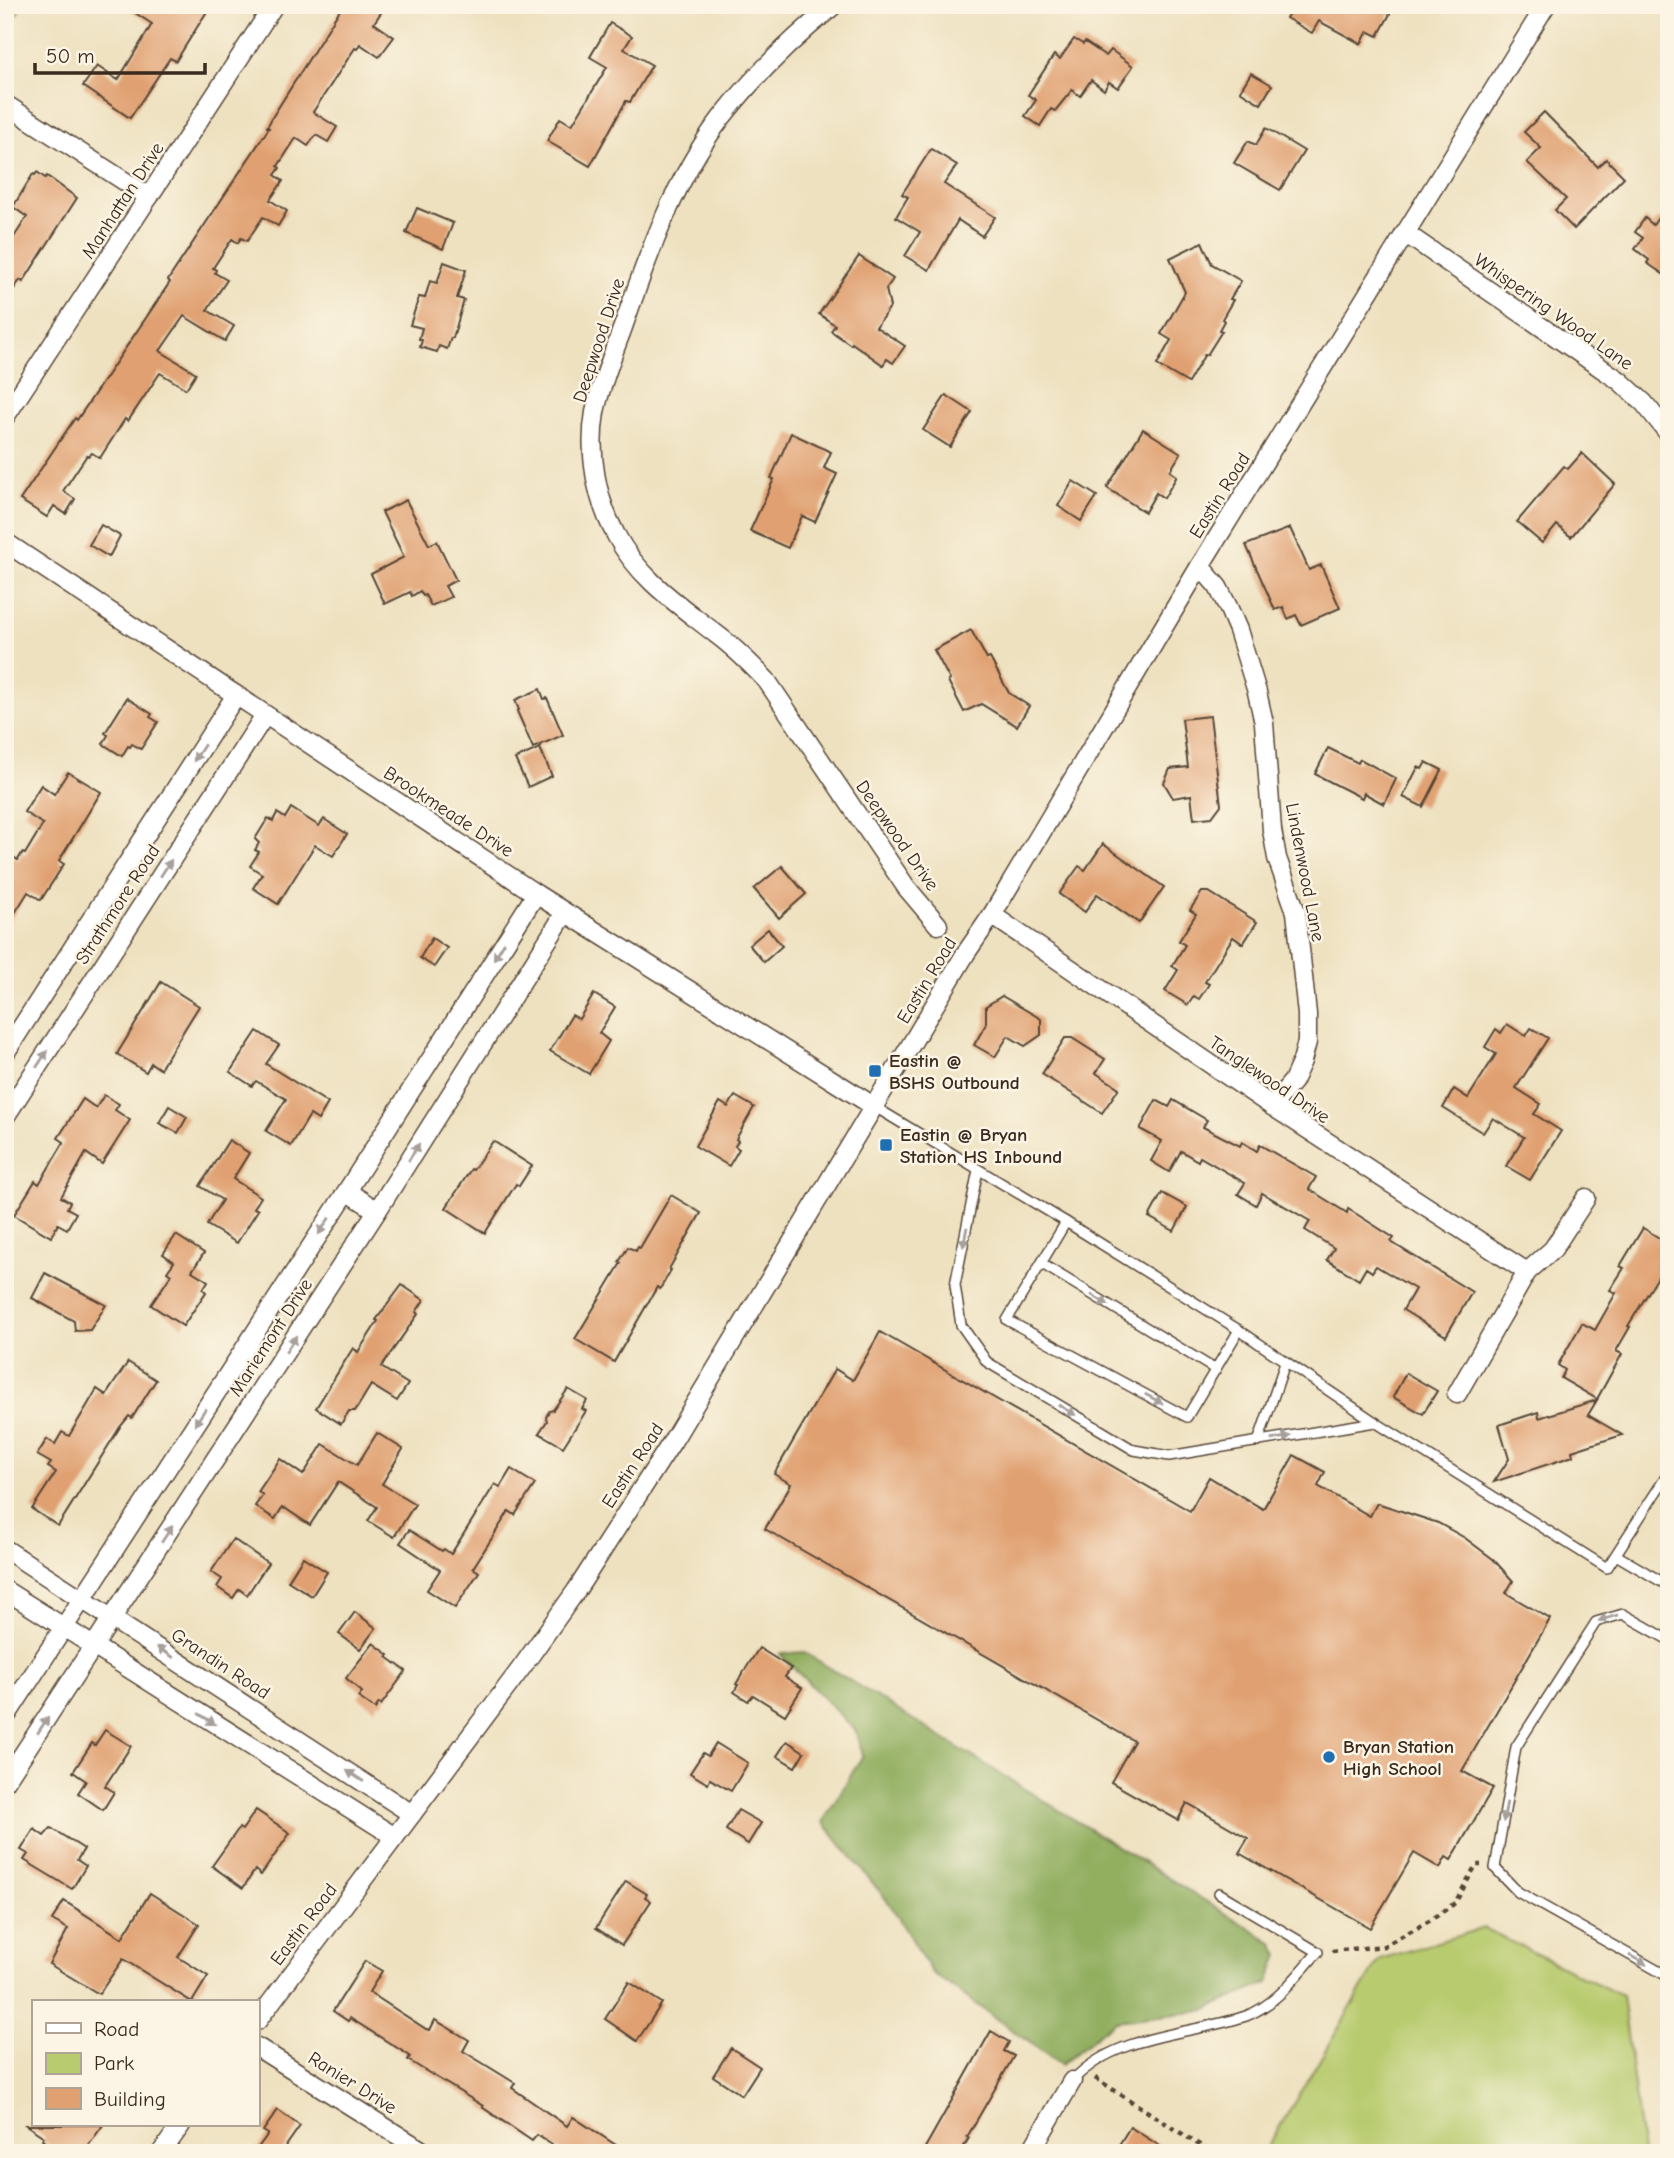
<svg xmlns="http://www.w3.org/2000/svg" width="1674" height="2158" viewBox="0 0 1674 2158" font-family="'Comic Neue',sans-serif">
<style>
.green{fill:#b8cb6e;stroke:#7a7a46;stroke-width:2}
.forest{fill:#92af61;stroke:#666c40;stroke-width:2}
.building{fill:#e0a071}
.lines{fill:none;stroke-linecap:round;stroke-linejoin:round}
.lane-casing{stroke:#564536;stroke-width:12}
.street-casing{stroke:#564536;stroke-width:21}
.path{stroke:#564536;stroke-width:4.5;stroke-dasharray:5 5;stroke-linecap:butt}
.lane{stroke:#fff;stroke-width:9}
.street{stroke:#fff;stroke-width:18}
.oneway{fill:#a79f9a}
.poi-dot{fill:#1f6fb2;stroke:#fcf5e5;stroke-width:2.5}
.labels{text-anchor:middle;stroke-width:5;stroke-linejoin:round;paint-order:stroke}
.street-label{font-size:19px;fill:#3b2a1e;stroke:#fcf5e5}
.poi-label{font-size:19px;font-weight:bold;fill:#3b2a1e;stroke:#fcf5e5;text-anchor:start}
</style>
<rect width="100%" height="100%" fill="#fcf5e5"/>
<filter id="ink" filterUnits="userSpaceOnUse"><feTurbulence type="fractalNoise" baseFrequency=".0143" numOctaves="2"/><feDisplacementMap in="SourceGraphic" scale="14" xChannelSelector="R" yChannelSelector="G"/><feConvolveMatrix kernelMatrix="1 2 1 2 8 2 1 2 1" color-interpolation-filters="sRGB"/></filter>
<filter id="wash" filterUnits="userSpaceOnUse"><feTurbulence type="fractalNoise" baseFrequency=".00686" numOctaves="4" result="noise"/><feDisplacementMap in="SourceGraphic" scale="28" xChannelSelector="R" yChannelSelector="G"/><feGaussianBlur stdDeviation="1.57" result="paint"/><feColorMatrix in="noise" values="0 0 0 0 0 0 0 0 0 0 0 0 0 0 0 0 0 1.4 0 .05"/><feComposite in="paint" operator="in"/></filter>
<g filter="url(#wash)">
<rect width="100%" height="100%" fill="#eee1c0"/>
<g class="green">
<polygon points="5,5 23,5 5,31"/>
<polygon points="1484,1928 1622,1996 1643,2153 1264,2153 1380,1959"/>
</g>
<polygon class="forest" points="804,1652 1273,1943 1279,1955 1268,1983 1202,2011 1115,2021 1061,2065 931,1972 890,1904 823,1822 863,1755 855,1730 780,1654"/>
<g id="blocks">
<g class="building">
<polygon points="123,5 211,5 176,61 170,58 130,118 83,86 97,66 118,80 152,24"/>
<polygon points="343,5 386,5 374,23 394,37 379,57 360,44 357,49 355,48 313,112 337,127 328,142 316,135 308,146 296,138 278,166 280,168 275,175 283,181 270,200 287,211 278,226 263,217 247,241 241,238 238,243 232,239 213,268 216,270 215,273 227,280 207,310 234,326 225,341 184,316 160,351 196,373 186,389 160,373 128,421 125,419 100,458 92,453 89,456 87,455 63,491 75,499 66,514 54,506 47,517 20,500 75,418 77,420 170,282 168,280 176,268 269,128 267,127 273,116"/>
<polygon points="1291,5 1375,5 1390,14 1378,36 1368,31 1361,44 1319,21 1312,33 1286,18 1293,6"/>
<polygon points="610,23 632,36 624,49 652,65 630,102 626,101 590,166 547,141 560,118 572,125 607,67 590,57"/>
<polygon points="1074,39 1083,44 1085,42 1106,56 1111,50 1133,66 1118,88 1109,82 1104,90 1091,80 1080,96 1072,90 1055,111 1051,109 1040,126 1025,116 1036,100 1028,95 1054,55 1060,59"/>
<polygon points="1251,73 1272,85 1261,104 1240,91"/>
<polygon points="1544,112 1598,167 1606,159 1624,177 1574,229 1555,210 1566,199 1527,162 1541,148 1524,132"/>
<polygon points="1266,128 1304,151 1280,190 1234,163 1248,141 1256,145"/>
<polygon points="931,149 957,165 944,184 995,217 982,236 958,220 929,270 905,256 920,232 896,217 908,197 902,194"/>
<polygon points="37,172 45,178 47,176 77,198 23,282 20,280 5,302 5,251 27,217 13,207 33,174 35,175"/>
<polygon points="417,208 453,223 443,249 406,233"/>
<polygon points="1645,218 1653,225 1658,218 1669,226 1669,278 1647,263 1649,260 1635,249 1643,238 1635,232"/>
<polygon points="1202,242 1212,264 1241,281 1230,299 1233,300 1222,319 1224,321 1219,330 1222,331 1207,355 1205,354 1188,383 1157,365 1171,340 1161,334 1185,292 1170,258"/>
<polygon points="859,256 893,279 886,289 890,307 876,327 905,346 893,363 887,359 883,365 852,343 851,345 831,331 835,325 819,314"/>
<polygon points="444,262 466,270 457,298 464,300 453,338 451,338 447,349 439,346 437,352 420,347 422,340 419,339 422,328 410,325 419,297 425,298 430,281 437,283"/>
<polygon points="946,395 972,412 950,447 923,430"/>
<polygon points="1143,429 1181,453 1170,471 1177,476 1164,498 1156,493 1145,512 1107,488"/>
<polygon points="791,433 831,452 824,468 837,474 815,522 802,516 788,548 750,531 774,479 771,478"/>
<polygon points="1582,453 1615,484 1571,537 1557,525 1542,543 1517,522 1564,466 1568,469"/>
<polygon points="1073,481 1097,496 1081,521 1058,506"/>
<polygon points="406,500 429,545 437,541 456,580 445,586 451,597 431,606 425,595 423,596 420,591 412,596 410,592 385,604 371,574 404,557 382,512"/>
<polygon points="101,525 120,536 109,557 89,545"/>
<polygon points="1290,528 1309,570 1321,565 1340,608 1301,625 1296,615 1288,619 1283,607 1275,610 1246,545"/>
<polygon points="971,630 987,659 990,658 1009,693 1029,706 1017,726 981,704 964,712 948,681 950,680 934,650"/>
<polygon points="540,689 544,699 547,698 563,735 533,748 517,711 519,710 515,700"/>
<polygon points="127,698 152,714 150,717 158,722 141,749 132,744 130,747 128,746 122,756 103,744 108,735 105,733"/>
<polygon points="1210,716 1221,805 1212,817 1194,819 1191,795 1173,798 1164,783 1170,769 1188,767 1182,719"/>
<polygon points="540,748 552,776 528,787 515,759"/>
<polygon points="1328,748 1358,763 1360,759 1396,779 1384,804 1364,793 1362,798 1315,774"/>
<polygon points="1426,762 1442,770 1423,807 1403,797 1418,767 1422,769"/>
<polygon points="68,772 101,792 59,861 64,864 41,900 28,892 5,929 5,852 18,860 22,853 25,854 43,824 24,812 41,785 54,794"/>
<polygon points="291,808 319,826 324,819 347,834 333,856 315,845 278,904 253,888 262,874 250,866 259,852 255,850 259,843 255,839 268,818 273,821 277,813 285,818"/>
<polygon points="1103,844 1164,887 1139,923 1097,894 1085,912 1059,894 1079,866 1085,870"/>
<polygon points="782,866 806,894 779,918 754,889"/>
<polygon points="1202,892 1209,892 1257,922 1243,944 1233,937 1205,982 1209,984 1199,999 1194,996 1188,1005 1165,991 1178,970 1172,966 1185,945 1179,941 1196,914 1190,910"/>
<polygon points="768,929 782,946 764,962 749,945"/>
<polygon points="432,938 447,948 434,967 420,958"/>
<polygon points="161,982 199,1006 160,1069 151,1063 146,1072 117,1054"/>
<polygon points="594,994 615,1007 599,1033 609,1041 589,1074 550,1051 572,1015 579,1019"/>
<polygon points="1002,996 1041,1019 1041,1035 1025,1046 1008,1036 995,1057 974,1045 986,1024 986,1006"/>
<polygon points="1507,1024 1526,1036 1531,1028 1548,1038 1516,1088 1541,1104 1534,1114 1561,1131 1530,1180 1506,1166 1524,1137 1493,1118 1483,1133 1443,1108 1454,1089 1468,1098 1496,1054 1485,1047 1496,1029 1501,1033"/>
<polygon points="257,1031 279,1045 266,1064 328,1103 318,1120 310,1115 291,1146 266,1131 286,1099 256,1081 252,1086 230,1072"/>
<polygon points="1065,1038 1072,1038 1105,1059 1096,1073 1119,1088 1102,1113 1042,1074"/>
<polygon points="104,1095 119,1104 115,1110 130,1120 102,1164 86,1153 61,1197 70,1202 67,1208 76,1213 67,1229 58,1224 51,1237 14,1215 35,1181 39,1184 64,1142 58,1138 83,1099 96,1108"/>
<polygon points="735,1096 754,1107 736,1139 738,1141 735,1146 739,1149 729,1166 695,1146 720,1102 728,1107"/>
<polygon points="1156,1100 1169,1107 1173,1100 1207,1120 1203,1127 1240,1146 1242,1142 1257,1151 1260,1145 1316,1177 1309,1189 1347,1213 1348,1209 1358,1215 1394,1238 1391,1242 1472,1292 1446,1336 1403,1310 1415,1289 1376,1266 1372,1272 1366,1268 1359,1280 1327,1260 1334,1248 1305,1230 1310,1221 1262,1193 1256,1205 1238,1194 1245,1183 1200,1157 1198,1161 1181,1151 1169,1172 1151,1161 1162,1141 1140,1129"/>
<polygon points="169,1106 187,1117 178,1133 159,1123"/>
<polygon points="229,1140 249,1153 233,1179 261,1197 254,1208 258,1210 237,1243 207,1225 222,1200 200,1186"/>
<polygon points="493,1141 532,1166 519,1186 516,1184 485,1233 446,1208 471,1169 473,1170"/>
<polygon points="1162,1193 1187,1207 1174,1231 1149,1217"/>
<polygon points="671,1195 701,1213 669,1269 671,1270 660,1289 657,1287 614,1362 575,1339 621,1263 619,1262 628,1247 636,1251 638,1247 640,1248"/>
<polygon points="1643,1228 1669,1244 1669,1284 1658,1277 1628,1326 1630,1327 1616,1351 1622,1354 1597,1399 1561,1378 1565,1370 1558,1365 1582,1323 1595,1330 1616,1293 1610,1290 1624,1268 1620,1266"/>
<polygon points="176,1235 204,1253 192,1271 208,1281 203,1289 206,1292 183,1326 151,1305 171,1275 167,1272 174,1262 163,1254"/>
<polygon points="45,1273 106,1305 90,1330 75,1331 74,1321 32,1298"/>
<polygon points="402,1285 424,1300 416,1312 418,1314 381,1367 408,1384 397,1401 371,1385 355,1411 349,1411 341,1424 316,1408 353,1348 358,1352 378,1321 376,1320"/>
<polygon points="880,1332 1190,1511 1209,1477 1263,1509 1294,1455 1325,1472 1318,1486 1370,1516 1377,1503 1438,1523 1465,1538 1493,1559 1513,1581 1506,1593 1550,1619 1462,1771 1493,1788 1451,1860 1446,1857 1440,1868 1414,1853 1370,1928 1239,1853 1248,1838 1187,1803 1178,1820 1111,1782 1134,1741 765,1529 791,1484 774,1474 835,1369 853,1380"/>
<polygon points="128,1362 156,1380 132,1418 129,1416 120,1427 58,1526 32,1509 56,1472 48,1467 51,1463 37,1455 47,1439 55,1444 62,1432 69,1436 97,1389 106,1395"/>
<polygon points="1406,1373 1437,1391 1423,1414 1393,1397"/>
<polygon points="568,1389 587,1400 582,1409 586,1411 563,1447 539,1433 547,1421 546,1417 549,1411 553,1410"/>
<polygon points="1597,1400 1588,1415 1622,1435 1572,1451 1573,1456 1494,1482 1509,1459 1499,1425 1538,1412 1539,1418"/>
<polygon points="377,1433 403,1449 382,1484 415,1504 394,1537 368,1521 377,1507 338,1482 310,1525 286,1509 282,1508 275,1519 255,1506 263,1495 258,1492 280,1459 303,1475 323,1444 357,1465"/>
<polygon points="511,1469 535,1484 515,1515 509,1511 473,1568 479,1572 455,1608 427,1590 440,1570 400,1543 409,1530 442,1551 444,1549 451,1554 495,1484 500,1487"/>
<polygon points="233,1539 268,1563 247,1595 239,1589 233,1598 217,1587 222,1579 211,1572"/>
<polygon points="303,1557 327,1572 312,1596 288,1581"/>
<polygon points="355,1612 376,1628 360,1649 339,1634"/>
<polygon points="373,1643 389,1655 387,1657 406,1671 381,1705 379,1703 375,1709 358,1697 362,1692 346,1678"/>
<polygon points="759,1648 791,1668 785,1677 802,1688 785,1715 753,1695 748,1701 734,1692 738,1685 736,1684"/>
<polygon points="105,1730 131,1746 105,1786 114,1792 103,1810 78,1793 86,1781 73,1772 92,1743 95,1745"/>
<polygon points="787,1741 804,1752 795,1767 777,1756"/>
<polygon points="716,1743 748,1763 731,1791 710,1779 708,1784 690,1773 703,1753 708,1756"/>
<polygon points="256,1810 290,1833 261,1875 255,1870 243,1888 212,1866 239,1828 242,1830"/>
<polygon points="738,1810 761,1823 748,1844 726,1830"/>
<polygon points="51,1828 84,1849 77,1860 86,1866 72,1889 24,1860 28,1854 21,1850 34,1829 44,1836"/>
<polygon points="626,1881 647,1894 645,1897 651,1901 622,1945 596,1928"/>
<polygon points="150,1893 199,1924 178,1957 208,1976 192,2002 123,1959 99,1994 49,1964 68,1929 52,1920 64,1901 122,1938"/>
<polygon points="365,1961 382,1971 369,1992 426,2029 430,2030 435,2020 469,2040 463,2051 515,2083 512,2088 567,2126 573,2117 628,2153 564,2153 537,2135 532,2141 482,2107 483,2106 408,2060 410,2056 350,2018 348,2021 333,2011"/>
<polygon points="629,1982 662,2003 637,2041 605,2019"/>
<polygon points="991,2031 1009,2042 1004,2051 1014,2056 967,2137 969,2138 960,2153 922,2153"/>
<polygon points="731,2048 760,2067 742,2095 713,2076"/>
<polygon points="278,2110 300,2126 281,2153 254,2153 268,2134 263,2131"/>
<polygon points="26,2125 103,2125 83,2153 60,2153 42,2140 44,2137"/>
<polygon points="1130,2127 1171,2153 1114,2153"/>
</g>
</g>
</g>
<g filter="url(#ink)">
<use href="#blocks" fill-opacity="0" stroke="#564536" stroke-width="2"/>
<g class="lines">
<g class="lane-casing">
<g id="lane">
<polyline points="875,1107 1066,1222 1239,1330 1375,1422 1607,1568 1669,1472"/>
<polyline points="978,1170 955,1285 961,1325 987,1362 1134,1450 1169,1456 1375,1422"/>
<polyline points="1066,1222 1007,1320 1187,1417 1239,1330"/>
<polyline points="1042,1264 1216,1370"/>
<polyline points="1258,1442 1285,1363"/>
<polyline points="1616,1555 1669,1586"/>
<polyline points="1669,1640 1623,1614 1596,1622 1516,1747 1495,1868 1518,1892 1669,1977"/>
<path d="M1072,2081C1117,2033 1187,2036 1246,2016C1276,2005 1297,1975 1318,1952L1219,1893"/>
</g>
</g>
<g class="street-casing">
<g id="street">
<path d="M834,5C792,39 755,75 722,117C675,178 648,255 623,327C613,354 601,383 595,412C588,453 596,499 616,535C639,579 678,604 716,634C735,648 751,664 767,681L906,887L938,925"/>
<polyline points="5,104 149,197"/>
<polyline points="1405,233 1620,381 1644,403 1669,434"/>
<polyline points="5,417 274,5"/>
<polyline points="5,542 536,894 875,1107"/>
<polyline points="1200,566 1218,587 1229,609 1238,630 1257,692 1264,723 1272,830 1277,858 1296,912 1307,1014 1307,1042 1302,1061 1293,1081 1272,1106"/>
<polyline points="992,915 1272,1106 1527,1272"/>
<polyline points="5,1053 236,695"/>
<polyline points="5,1117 265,715"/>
<polyline points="347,1191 377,1211"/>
<polyline points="1457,1394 1527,1272 1553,1249 1586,1198"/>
<polyline points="5,1549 412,1814"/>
<polyline points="5,1590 395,1837"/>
<polyline points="5,1718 347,1191 536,894"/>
<polyline points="5,1782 377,1211 565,913"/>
<polyline points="257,2021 522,1667 576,1591 672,1442 966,953 992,915 1200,566 1546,5"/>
<polyline points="257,2047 426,2153"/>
<polyline points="161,2153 181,2125"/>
<polyline points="1030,2153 1072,2081"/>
</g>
</g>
<g class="path">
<polyline points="1332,1951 1384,1946 1431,1920 1455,1903 1476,1865 1481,1865"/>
<polyline points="1095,2078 1212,2153"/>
</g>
<use href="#lane" class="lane"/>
<use href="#street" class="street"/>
</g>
<defs><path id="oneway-solid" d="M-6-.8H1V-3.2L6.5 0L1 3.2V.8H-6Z" transform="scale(1.75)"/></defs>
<g class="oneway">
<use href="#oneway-solid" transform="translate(199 753) rotate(123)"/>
<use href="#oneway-solid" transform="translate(166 868) rotate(-57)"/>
<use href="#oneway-solid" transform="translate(499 951) rotate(122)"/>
<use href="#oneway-solid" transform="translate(42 1059) rotate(-57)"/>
<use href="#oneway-solid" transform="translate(414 1152) rotate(-58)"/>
<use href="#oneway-solid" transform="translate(324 1226) rotate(123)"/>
<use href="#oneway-solid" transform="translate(965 1237) rotate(101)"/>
<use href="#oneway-solid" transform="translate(1100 1300) rotate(31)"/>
<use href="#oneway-solid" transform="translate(291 1344) rotate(-57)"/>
<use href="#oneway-solid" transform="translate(1154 1399) rotate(28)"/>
<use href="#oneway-solid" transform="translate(1067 1410) rotate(31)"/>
<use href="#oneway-solid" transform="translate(200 1417) rotate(123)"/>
<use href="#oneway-solid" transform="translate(1281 1438) rotate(-10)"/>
<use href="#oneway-solid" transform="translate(167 1534) rotate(-57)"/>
<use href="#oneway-solid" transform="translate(1608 1618) rotate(163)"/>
<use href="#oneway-solid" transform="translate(165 1652) rotate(-147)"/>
<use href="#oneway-solid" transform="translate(207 1719) rotate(33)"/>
<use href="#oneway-solid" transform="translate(43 1725) rotate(-57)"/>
<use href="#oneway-solid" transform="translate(355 1776) rotate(-147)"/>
<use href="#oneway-solid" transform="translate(1505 1812) rotate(100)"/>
<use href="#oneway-solid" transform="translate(1638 1960) rotate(29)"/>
</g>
</g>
<g class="poi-dot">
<rect x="868" y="1064" width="14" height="14" rx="3.5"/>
<rect x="879" y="1138" width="14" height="14" rx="3.5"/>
<circle cx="1329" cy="1757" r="7"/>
</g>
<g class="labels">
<g class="street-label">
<text transform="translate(122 200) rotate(-57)" y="7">Manhattan Drive</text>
<text transform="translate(1554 311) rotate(35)" y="7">Whispering Wood Lane</text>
<text transform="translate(598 340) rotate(-72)" y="7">Deepwood Drive</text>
<text transform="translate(1219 495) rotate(-58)" y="7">Eastin Road</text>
<text transform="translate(449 811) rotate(33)" y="7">Brookmeade Drive</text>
<text transform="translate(898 835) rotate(55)" y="7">Deepwood Drive</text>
<text transform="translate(1306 872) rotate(79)" y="7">Lindenwood Lane</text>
<text transform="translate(117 904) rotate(-57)" y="7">Strathmore Road</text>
<text transform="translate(926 980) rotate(-59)" y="7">Eastin Road</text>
<text transform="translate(1270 1079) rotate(34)" y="7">Tanglewood Drive</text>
<text transform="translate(270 1337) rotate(-57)" y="7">Mariemont Drive</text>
<text transform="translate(632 1465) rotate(-57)" y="7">Eastin Road</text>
<text transform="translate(221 1663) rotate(33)" y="7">Grandin Road</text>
<text transform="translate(303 1924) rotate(-53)" y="7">Eastin Road</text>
<text transform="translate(353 2082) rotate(32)" y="7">Ranier Drive</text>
</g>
<g class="poi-label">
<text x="889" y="1067">Eastin @<tspan x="889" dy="22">BSHS Outbound</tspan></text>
<text x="900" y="1141">Eastin @ Bryan<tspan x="900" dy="22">Station HS Inbound</tspan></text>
<text x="1343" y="1753">Bryan Station<tspan x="1343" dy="22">High School</tspan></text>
</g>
</g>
<rect width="1674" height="2158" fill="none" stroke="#fcf5e5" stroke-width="28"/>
<rect x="32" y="2000" width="228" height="126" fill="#fcf5e5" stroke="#afa495" stroke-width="2"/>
<rect x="46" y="2023" width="35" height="10" fill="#ffffff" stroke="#afa495" stroke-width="2"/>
<text x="94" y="2036" font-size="21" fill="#3b2a1e">Road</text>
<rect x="46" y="2053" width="35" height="21" fill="#b8cb6e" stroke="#afa495" stroke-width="2"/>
<text x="94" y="2070" font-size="21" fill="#3b2a1e">Park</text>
<rect x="46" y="2088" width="35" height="21" fill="#e0a071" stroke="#afa495" stroke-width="2"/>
<text x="94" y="2106" font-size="21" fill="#3b2a1e">Building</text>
<path d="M35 63v10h170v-10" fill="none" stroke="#3b2a1e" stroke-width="3.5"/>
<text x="46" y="63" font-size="21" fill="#3b2a1e" stroke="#fcf5e5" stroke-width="5" paint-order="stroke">50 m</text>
</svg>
